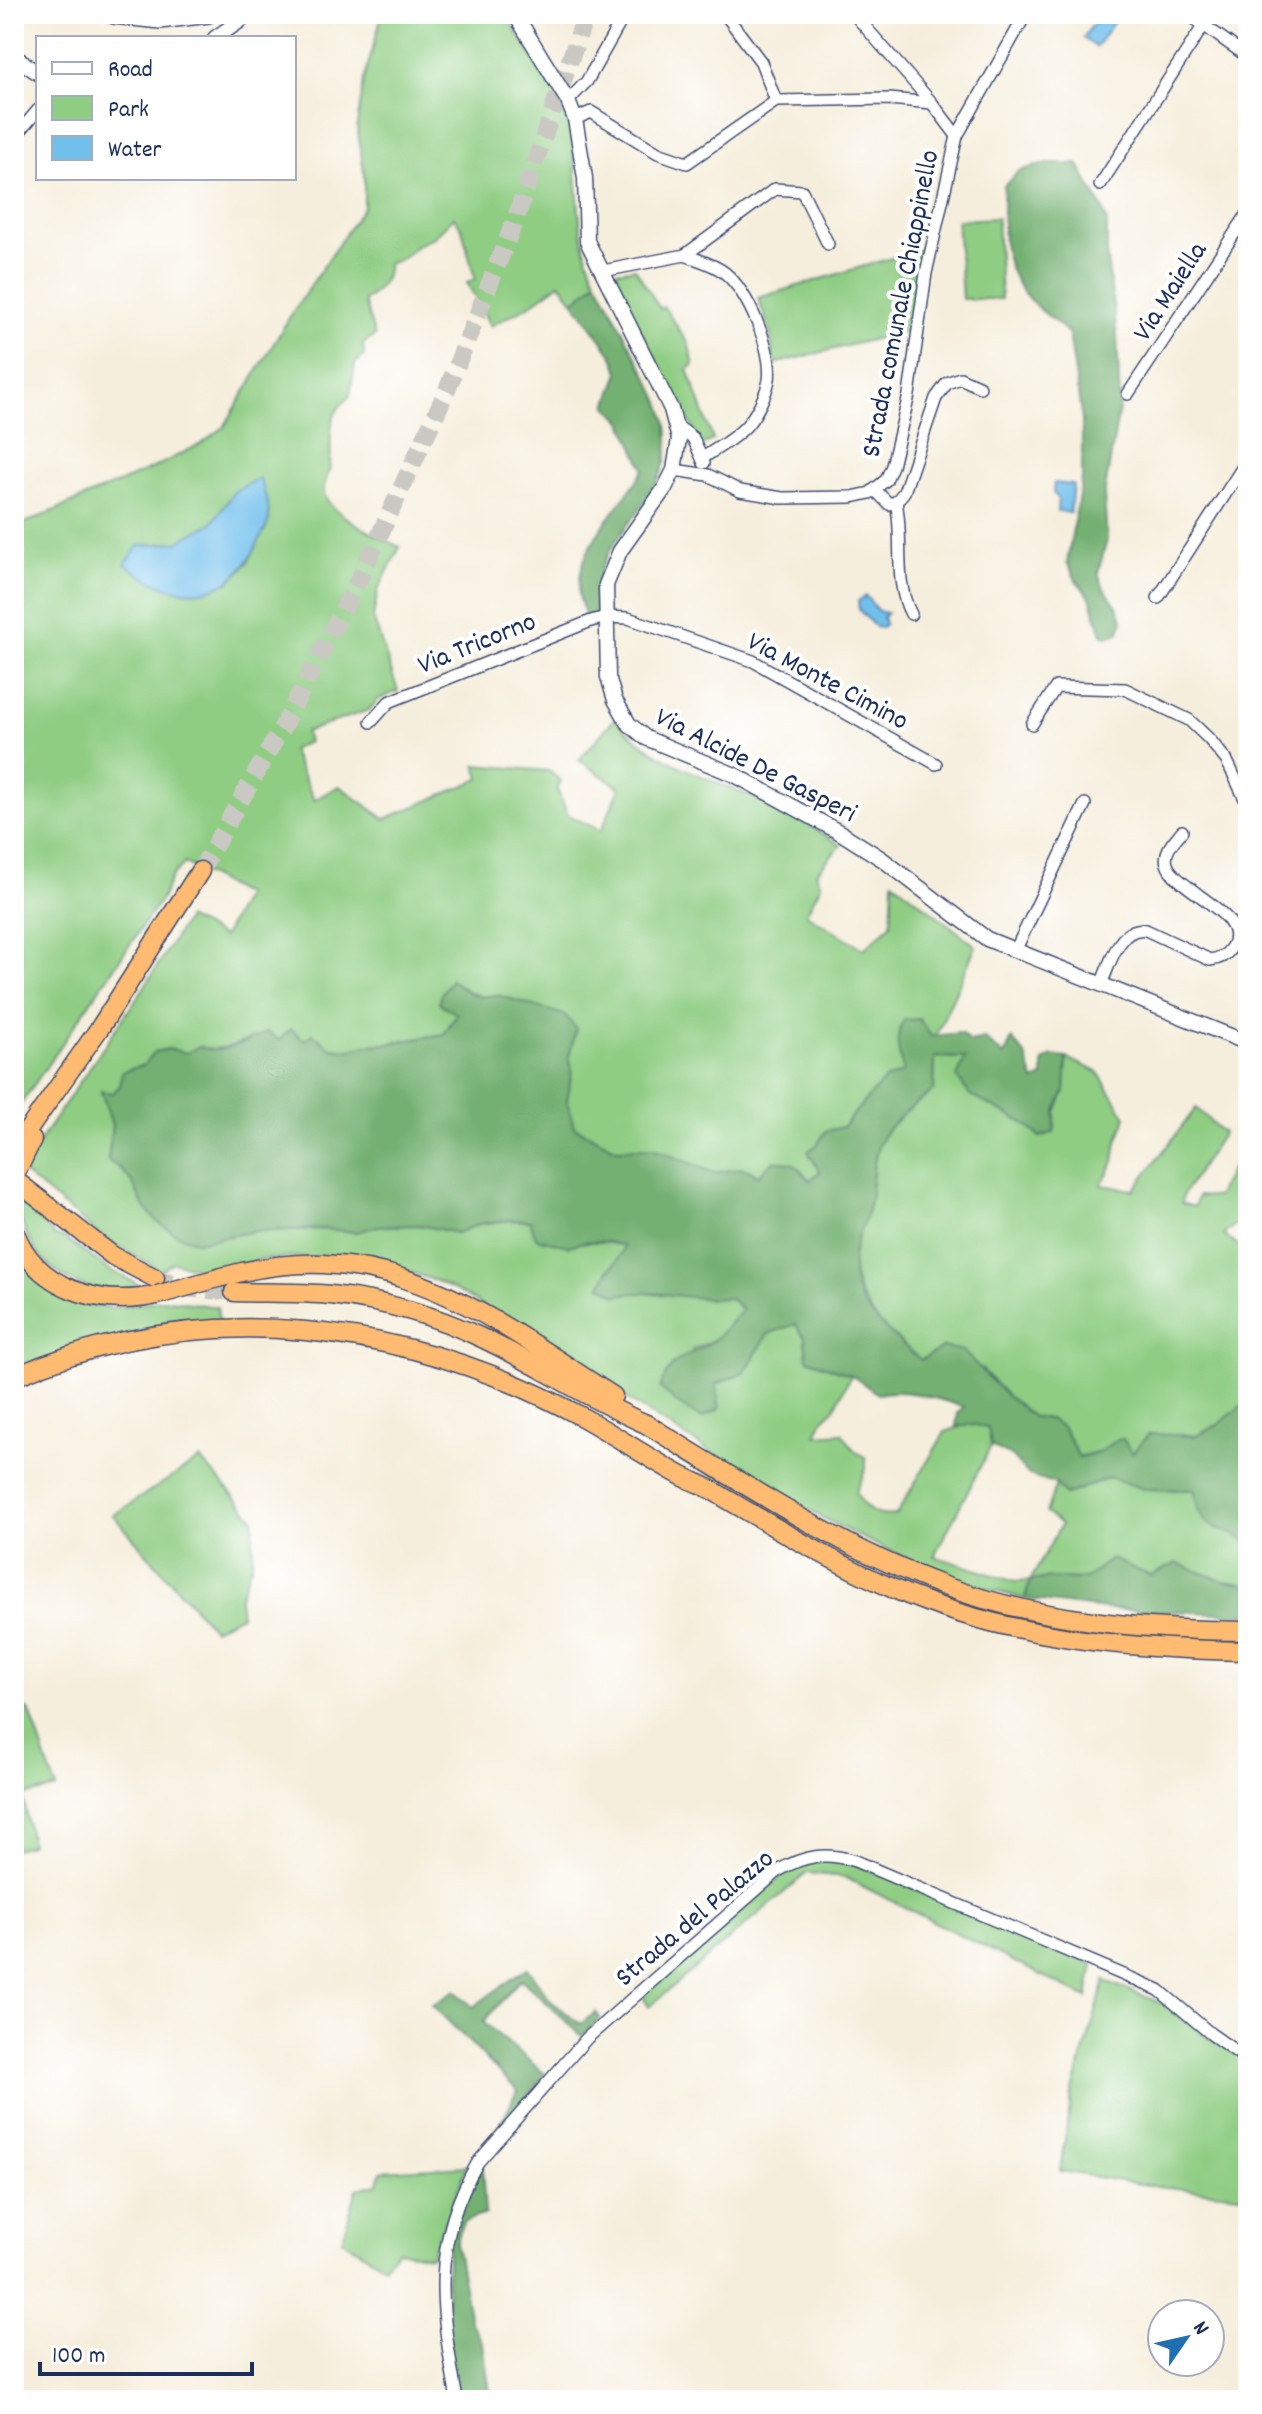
<svg xmlns="http://www.w3.org/2000/svg" width="1262" height="2414" viewBox="0 0 1262 2414" font-family="Dekko,sans-serif">
<style>
.green{fill:#8fcd83;stroke:#557e70;stroke-width:2;fill-rule:evenodd}
.forest{fill:#73b071;stroke:#477068;stroke-width:2}
.water{fill:#71c0ec;stroke:#4678a5;stroke-width:2}
.lines{fill:none;stroke-linecap:round;stroke-linejoin:round}
.trunk-tunnel{stroke:#cac8c3;stroke-width:18;stroke-dasharray:18 9;stroke-linecap:butt}
.minor-casing{stroke:#3c4c71;stroke-width:14}
.tertiary-casing{stroke:#3c4c71;stroke-width:17}
.trunk-casing{stroke:#3c4c71;stroke-width:21}
.minor{stroke:#fff;stroke-width:11}
.tertiary{stroke:#fff;stroke-width:14}
.trunk{stroke:#ffbb71;stroke-width:18}
.trunk-bridge-casing{stroke:#3c4c71;stroke-width:21;stroke-linecap:butt}
.trunk-bridge{stroke:#ffbb71;stroke-width:18}
.labels{text-anchor:middle;stroke-width:8;stroke-linejoin:round;paint-order:stroke}
.street-label{font-size:28px;fill:#1b2f5e;stroke:#fff}
</style>
<rect width="100%" height="100%" fill="#fff"/>
<filter id="ink" filterUnits="userSpaceOnUse"><feTurbulence type="fractalNoise" baseFrequency=".0125" numOctaves="2"/><feDisplacementMap in="SourceGraphic" scale="16" xChannelSelector="R" yChannelSelector="G"/><feConvolveMatrix kernelMatrix="1 2 1 2 8 2 1 2 1" color-interpolation-filters="sRGB"/></filter>
<filter id="wash" filterUnits="userSpaceOnUse"><feTurbulence type="fractalNoise" baseFrequency=".006" numOctaves="4" result="noise"/><feDisplacementMap in="SourceGraphic" scale="32" xChannelSelector="R" yChannelSelector="G"/><feGaussianBlur stdDeviation="1.8" result="paint"/><feColorMatrix in="noise" values="0 0 0 0 0 0 0 0 0 0 0 0 0 0 0 0 0 1.4 0 .05"/><feComposite in="paint" operator="in"/></filter>
<g filter="url(#wash)">
<rect width="100%" height="100%" fill="#f6eedc"/>
<g class="green">
<path d="M382,14H505C525,47 563,97 571,134C581,183 573,235 597,281L574,302L560,283L529,306L490,326L467,283L475,279L462,229L454,217L434,237L417,245L403,258L388,264C387,282 378,290 364,301L375,336L363,344L364,355L355,364L350,396C321,420 335,442 329,471C326,481 320,490 327,500C337,517 383,539 400,547L378,590L373,618L398,691L379,699L369,710L305,732L308,742L291,750L314,800L339,786L385,819L480,779L476,765L549,771L561,781L557,790L568,815L601,831L620,788L579,760L615,718C657,768 725,782 782,810C802,820 822,833 841,845L816,873L821,885L806,914L864,949L891,924L893,881L976,946L936,1035L931,1036L905,1073L886,1079L869,1096L843,1127L826,1131L817,1145L820,1172L810,1180L759,1176L743,1168L714,1173L653,1148L617,1149L574,1127L566,1101L572,1071L569,1056L576,1029L528,1004L497,995L483,997L470,993L451,980L457,1013L444,1034L386,1044L366,1045L350,1050L331,1048L313,1034L304,1040L287,1032L280,1040L256,1037L228,1047L187,1053L169,1049L155,1052L144,1065L122,1072L120,1086L112,1094L102,1092L112,1125L108,1161L120,1168L134,1183L142,1203L197,1242L255,1231L324,1229L356,1232L378,1226L420,1225L457,1233L479,1224L512,1220L530,1221L568,1246C588,1240 605,1240 624,1247L620,1258L607,1271L636,1291L657,1295L679,1293L707,1299L730,1298L743,1310L714,1340L692,1350L716,1384L744,1373L768,1334L795,1323L805,1338L807,1359L851,1375L834,1409L823,1419L816,1435L842,1433L855,1451L866,1458V1468L856,1492C865,1510 875,1518 896,1515L945,1432L969,1424L988,1427L991,1446L934,1556L1015,1582L1030,1581L1061,1525L1046,1513L1056,1484L1066,1495L1109,1477L1144,1489L1195,1490C1199,1534 1217,1521 1248,1542V1585L1224,1581L1176,1564L1151,1576L1111,1559L1085,1579L1051,1578L1030,1581L1025,1599C884,1563 762,1486 641,1408C584,1370 525,1333 467,1296L439,1282L401,1269L365,1261L294,1257L258,1260L215,1272L173,1262L161,1270L101,1236L23,1173L33,1151L143,989L187,918L223,937L245,895L185,863L172,876L161,899L14,1114V528L155,467L201,444L224,427L289,318L364,206V172L357,125L364,81ZM235,491L269,519L248,563L228,583L138,546L178,542L212,523Z"/>
<polygon points="997,218 1001,299 962,299 957,220"/>
<polygon points="925,248 911,330 774,364 770,331 758,298"/>
<polygon points="635,268 660,309 664,307 688,343 694,365 688,369 713,440 702,445 609,272"/>
<path d="M935,1057L965,1058L970,1095L1024,1123L1040,1137L1054,1132L1056,1111L1065,1091L1067,1058L1098,1072L1126,1117L1117,1142L1114,1162L1101,1185L1134,1190L1196,1108L1223,1133L1184,1193L1181,1203L1194,1207L1198,1196L1216,1197L1231,1169L1248,1157V1214L1223,1235L1248,1252V1408L1244,1404L1218,1425L1196,1436L1182,1434L1131,1454L1116,1440L1101,1451L1078,1457L1063,1428L1049,1419L1033,1417L1007,1396L982,1369L944,1347L921,1360C890,1336 850,1302 853,1259C854,1239 864,1224 869,1206C873,1185 871,1159 881,1140C891,1121 917,1103 934,1090Z"/>
<path d="M19,1200L46,1222V1227L55,1236L64,1238L109,1270L142,1286C86,1308 18,1259 19,1200Z"/>
<path d="M14,1250C36,1286 74,1310 118,1307C134,1306 151,1300 168,1300C184,1301 201,1305 217,1307L219,1322L14,1370Z"/>
<polygon points="200,1459 254,1518 252,1563 239,1599 241,1615 213,1629 113,1515"/>
<polygon points="14,1709 29,1709 56,1788 23,1796 31,1845 14,1849"/>
<polygon points="829,1858 853,1863 1093,1964 1087,1998 844,1877 807,1873 649,2007 642,1995 787,1872 806,1862"/>
<polygon points="1105,1981 1161,2003 1209,2039 1248,2061 1248,2196 1139,2184 1060,2171 1072,2094"/>
<polygon points="467,2166 431,2256 397,2250 384,2266 342,2240 357,2189 378,2184 381,2171"/>
</g>
<g class="forest">
<path d="M1044,164H1078L1103,209L1107,222V258L1117,336L1120,403L1104,496L1107,540L1098,573L1104,588L1117,606L1123,621L1118,633L1108,637L1102,634L1090,597L1076,580L1067,562L1082,479V420L1069,334C1058,323 1046,315 1035,305C999,271 1002,231 1004,186L1019,171Z"/>
<path d="M597,281C610,304 621,329 634,352C647,378 668,407 668,437C670,509 586,535 596,615L587,619C584,611 580,602 579,595C576,543 621,510 644,469L623,422L607,406L619,372L613,356L574,302Z"/>
<path d="M451,980L470,993L482,997L497,995L565,1015L576,1029L569,1056L572,1071L567,1101L574,1127L617,1149L653,1148L714,1173L743,1168L759,1175L774,1160L794,1164L810,1180L820,1172L808,1151L817,1145L826,1131L843,1127L869,1096L886,1079L904,1072C899,1055 893,1037 904,1020L919,1019L931,1036L961,1033L969,1042L985,1039L1004,1056L1012,1039L1026,1056L1034,1081L1043,1077V1061L1052,1056L1067,1058L1065,1091L1056,1111L1054,1132L1040,1137L1024,1123L970,1095L957,1077L965,1058L935,1057L934,1090C917,1103 891,1121 881,1140C871,1159 873,1185 869,1206C865,1224 854,1239 853,1258C852,1273 855,1293 864,1305C874,1320 907,1349 921,1360L944,1347L963,1351L1007,1396L1033,1417L1049,1419L1063,1428L1079,1457L1101,1451L1116,1440L1123,1439L1132,1453L1149,1434L1196,1436L1218,1425L1244,1404L1248,1408V1542C1214,1520 1202,1537 1194,1490L1144,1489L1109,1477L1065,1495L1056,1484L1029,1475L1011,1456L991,1446L988,1427L969,1424L956,1427L958,1413L964,1407C938,1399 905,1387 878,1394L851,1375L807,1359L805,1338L795,1324L768,1334L744,1373L716,1384L720,1409L701,1418L679,1405L660,1388C673,1350 692,1359 716,1338C725,1330 734,1319 742,1310L730,1298C692,1301 654,1288 616,1295L601,1285C607,1270 620,1261 624,1246L609,1242L586,1241L568,1246L536,1238L530,1221L512,1220L479,1224L457,1233L420,1225L378,1226L356,1232L324,1229L255,1231L197,1242L178,1235L156,1221L142,1203L133,1183L120,1168L108,1161L112,1125L101,1091L112,1093L120,1086L122,1072L144,1065L155,1052L169,1049L187,1053L199,1046C219,1056 248,1041 267,1032L280,1040L291,1029L304,1040L313,1034L331,1048L350,1050L366,1045L386,1044L444,1034L457,1014L439,1003L441,994Z"/>
<polygon points="1111,1559 1151,1576 1176,1563 1224,1581 1248,1585 1248,1614 1106,1609 1025,1599 1030,1581 1051,1578 1085,1579"/>
<polygon points="527,1968 551,2001 581,2024 596,2012 600,2018 582,2036 521,1979 483,2022 545,2074 485,2150 518,2091 432,2005 455,1991 473,2007"/>
<polygon points="482,2164 485,2214 463,2222 456,2244 470,2321 483,2343 491,2400 457,2400 446,2336 447,2238"/>
</g>
<g class="water">
<polygon points="1100,14 1113,23 1096,47 1083,38"/>
<path d="M260,478C263,490 271,509 268,521C267,528 261,536 258,543C228,606 175,602 125,564L138,546L178,542L212,523L235,491Z"/>
<polygon points="1054,483 1073,485 1070,513 1057,511 1058,499 1053,493"/>
<polygon points="866,596 878,611 887,613 883,617 885,624 882,628 875,627 859,610 858,601"/>
</g>
</g>
<g filter="url(#ink)">
<g class="lines">
<g class="trunk-tunnel">
<polyline points="200,871 283,726 362,573 447,390 514,223 586,14"/>
<polyline points="155,1278 194,1289 234,1292"/>
</g>
<g class="minor-casing">
<g id="minor">
<polyline points="106,14 113,18 160,23 209,17"/>
<polyline points="725,14 761,62 776,101"/>
<polyline points="854,14 932,103 957,136"/>
<polyline points="1188,14 1248,57"/>
<polyline points="568,101 587,81 625,14"/>
<polyline points="575,119 591,112 658,153 687,163 776,101 889,99 932,103"/>
<polyline points="14,138 38,110"/>
<polyline points="1100,185 1211,14"/>
<path d="M685,255C698,260 714,264 725,273C748,292 773,350 769,380C766,395 757,413 747,425C736,438 717,448 703,458"/>
<polyline points="603,271 685,255 775,189 802,191 828,244"/>
<polyline points="1128,394 1248,213"/>
<polyline points="677,426 693,438 704,463"/>
<polyline points="674,470 708,475 740,491 782,498 852,497 870,493 886,480 892,466 909,395 926,273 957,136 1026,14"/>
<polyline points="875,490 889,504 896,502 904,492 936,398 947,383 960,378 980,387"/>
<path d="M896,502C904,538 893,581 911,614"/>
<polyline points="1158,598 1248,459"/>
<polyline points="1248,706 1248,707"/>
<polyline points="371,722 389,702 591,621 606,617 628,618 753,661 936,764"/>
<polyline points="1032,724 1056,687 1125,689 1189,720 1209,739 1227,761 1248,805"/>
<polyline points="1015,951 1085,804"/>
<path d="M1101,985C1109,966 1119,925 1146,930L1210,960C1219,959 1226,956 1231,948C1253,915 1175,890 1167,864C1163,851 1175,840 1182,831"/>
<path d="M457,2400C441,2309 429,2246 478,2162L587,2038L778,1871C804,1855 826,1852 855,1861L1159,1990L1211,2034L1248,2060"/>
</g>
</g>
<g class="tertiary-casing">
<g id="tertiary">
<polyline points="515,14 568,101 575,119 585,178 587,241 671,409 679,439 674,470 665,488 620,551 606,585 608,677 615,700 629,724 646,738 735,775 841,833 882,859 987,939 1248,1043"/>
<polyline points="215,38 250,14"/>
<polyline points="14,56 38,73"/>
</g>
</g>
<g class="trunk-casing">
<g id="trunk">
<polyline points="14,1150 101,1026 200,871"/>
<polyline points="14,1177 32,1140"/>
<polyline points="20,1184 113,1256 155,1278"/>
<path d="M14,1230C35,1289 100,1308 157,1295"/>
<path d="M222,1277C385,1231 484,1313 613,1396"/>
<path d="M234,1292C266,1293 299,1292 331,1295C383,1301 437,1316 484,1339C539,1365 590,1400 646,1424C742,1483 837,1546 944,1586C1040,1621 1146,1630 1248,1631"/>
<path d="M14,1377C201,1295 408,1322 584,1418C616,1436 647,1457 680,1475C691,1481 704,1485 715,1492C774,1527 832,1562 894,1589C1007,1638 1126,1649 1248,1651"/>
</g>
</g>
<use href="#minor" class="minor"/>
<use href="#tertiary" class="tertiary"/>
<use href="#trunk" class="trunk"/>
<g class="trunk-bridge-casing">
<polyline id="trunk-bridge" points="157,1295 222,1277"/>
</g>
<use href="#trunk-bridge" class="trunk-bridge"/>
</g>
</g>
<g class="labels">
<g class="street-label">
<text transform="translate(1168 290) rotate(-57)" y="10">Via Maiella</text>
<text transform="translate(898 303) rotate(-79)" y="10">Strada comunale Chiappinello</text>
<text transform="translate(476 641) rotate(-22)" y="10">Via Tricorno</text>
<text transform="translate(829 679) rotate(28)" y="10">Via Monte Cimino</text>
<text transform="translate(757 763) rotate(27)" y="10">Via Alcide De Gasperi</text>
<text transform="translate(693 1916) rotate(-40)" y="10">Strada del Palazzo</text>
</g>
</g>
<rect width="1262" height="2414" fill="none" stroke="#fff" stroke-width="48"/>
<rect x="36" y="36" width="260" height="144" fill="#ffffff" stroke="#a4acbf" stroke-width="2"/>
<rect x="52" y="62" width="40" height="12" fill="#ffffff" stroke="#a4acbf" stroke-width="2"/>
<text x="108" y="76" font-size="24" fill="#1b2f5e">Road</text>
<rect x="52" y="96" width="40" height="24" fill="#8fcd83" stroke="#a4acbf" stroke-width="2"/>
<text x="108" y="116" font-size="24" fill="#1b2f5e">Park</text>
<rect x="52" y="136" width="40" height="24" fill="#71c0ec" stroke="#a4acbf" stroke-width="2"/>
<text x="108" y="156" font-size="24" fill="#1b2f5e">Water</text>
<g transform="translate(1186 2338) rotate(56)"><circle r="38" fill="#ffffff" stroke="#a4acbf" stroke-width="2"/>
<path d="M0-6L14 30L0 20L-14 30Z" fill="#1f6fb2"/>
<text y="-12" font-size="22" font-weight="bold" text-anchor="middle" fill="#1b2f5e">N</text>
</g>
<path d="M40 2362v12h212v-12" fill="none" stroke="#1b2f5e" stroke-width="4"/>
<text x="52" y="2362" font-size="24" fill="#1b2f5e" stroke="#ffffff" stroke-width="6" paint-order="stroke">100 m</text>
</svg>
